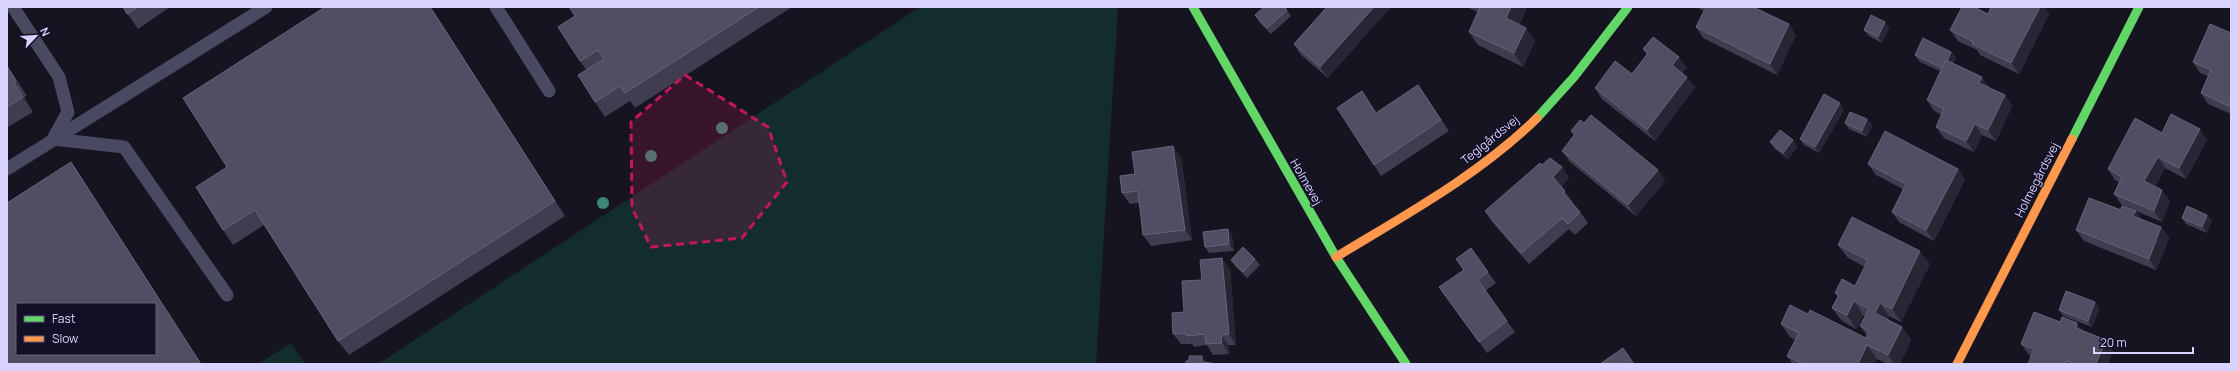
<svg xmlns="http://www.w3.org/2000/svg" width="2238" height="371" viewBox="0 0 2238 371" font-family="Manrope,sans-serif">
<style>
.green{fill:#132c2d}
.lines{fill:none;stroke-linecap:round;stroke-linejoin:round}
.lane{stroke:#4a4962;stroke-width:13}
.fast{stroke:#63d668;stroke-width:9}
.slow{stroke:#ff974d;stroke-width:9}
.tree{fill:#3e8478}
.wall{fill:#403d50}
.shaded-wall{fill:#282635}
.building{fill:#504e63;stroke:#66637b;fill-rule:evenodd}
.marked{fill:#c2185b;fill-opacity:0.2;stroke:#c2185b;stroke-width:3;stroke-dasharray:8 5;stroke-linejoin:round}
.labels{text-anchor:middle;stroke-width:3;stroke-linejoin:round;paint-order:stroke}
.street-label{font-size:12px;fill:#d9d4ff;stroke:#130f26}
</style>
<rect width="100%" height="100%" fill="#161421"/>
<g class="green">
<polygon points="920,7 1118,7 1096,364 378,364"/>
<polygon points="291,343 305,364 258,364"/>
</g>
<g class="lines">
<g class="lane">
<polyline points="13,7 59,77 68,112 53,139 124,147 227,295"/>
<polyline points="496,7 549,91"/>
<polyline points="7,169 266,7"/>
</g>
<g class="fast">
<polyline points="1193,7 1336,257 1406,364"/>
<polyline points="1537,118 1574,77 1628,7"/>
<polyline points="2072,139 2139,7"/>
</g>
<g class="slow">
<path d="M1336,257C1405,215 1479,175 1537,118"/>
<polyline points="1957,364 2072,139"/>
</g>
</g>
<g class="tree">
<circle cx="722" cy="128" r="6"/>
<circle cx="651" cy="156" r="6"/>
<circle cx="603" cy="203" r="6"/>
</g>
<g class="wall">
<polygon points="123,7 170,7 138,29"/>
<polygon points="431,7 565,216 349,355 338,341 264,225 233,245 223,230 227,167"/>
<polygon points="569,7 792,7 635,108 630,101 605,117 595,102 586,70 580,61 575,16"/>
<polygon points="1327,7 1328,78 1301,55 1294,44"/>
<polygon points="1466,7 1527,7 1519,25 1535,41 1523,67 1478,45 1469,32 1478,12"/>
<polygon points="1696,7 1753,7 1796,35 1777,75 1703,38 1696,27 1704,11"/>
<polygon points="1991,7 2044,7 2049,14 2019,74 1980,55 1977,50 1958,41 1950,30 1988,14"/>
<polygon points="1287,10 1291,16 1271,34 1259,22 1255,15"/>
<polygon points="1885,22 1889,28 1882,43 1869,36 1864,30"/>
<polygon points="2231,33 2231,114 2208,104 2201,93 2208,76 2200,73 2193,62"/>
<polygon points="1643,49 1687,68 1682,73 1695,87 1655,141 1602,99 1595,88 1632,74 1647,55"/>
<polygon points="1951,52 1956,58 1953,64 1990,88 2005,95 2012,106 1996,141 1982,135 1974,152 1944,138 1936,127 1942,115 1934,111 1927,100 1940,71 1920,62 1915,55"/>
<polygon points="7,65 27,96 24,97 33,112 8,127 7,125"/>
<polygon points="1418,85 1449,131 1381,176 1374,165 1377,112"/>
<polygon points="1844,110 1819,153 1804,145 1800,139"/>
<polygon points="1867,119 1872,126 1867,137 1849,129 1845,123"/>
<polygon points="1584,123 1658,170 1665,181 1636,216 1570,162 1562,151 1574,136 1571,131"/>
<polygon points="2162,133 2207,140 2186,179 2165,168 2155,187 2170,201 2162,222 2122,205 2114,194 2119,182 2115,180 2108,169"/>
<polygon points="1793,140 1797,147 1788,159 1775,149 1770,142"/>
<polygon points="1181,157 1192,240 1151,246 1143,235 1139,203 1130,204 1122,193 1135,174"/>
<polygon points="1868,164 1958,169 1965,180 1934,241 1899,222 1892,212 1903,189 1876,175"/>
<polygon points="1542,165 1562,167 1569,178 1561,187 1573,202 1572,202 1580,212 1588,223 1575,235 1569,229 1529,264 1492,222 1485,211"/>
<polygon points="2121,210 2136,211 2142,220 2161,227 2169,238 2156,270 2084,241 2076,230"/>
<polygon points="2207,215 2212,221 2207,233 2186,224 2182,218"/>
<polygon points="1228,229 1232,236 1234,251 1209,253 1205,247"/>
<polygon points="1838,245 1930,264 1901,322 1889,316 1888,320 1902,327 1911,340 1900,364 1888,364 1877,359 1874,364 1793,364 1787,356 1795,340 1790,337 1781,324 1808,314 1866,338 1867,336 1860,326 1865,316 1863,315 1856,329 1842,321 1832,308 1838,297 1835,293 1855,286 1865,267 1848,258"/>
<polygon points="1471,248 1496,283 1485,291 1515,332 1487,353 1439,287 1464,270 1456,259"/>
<polygon points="1255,259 1260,265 1247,278 1235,266 1231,260"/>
<polygon points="1230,269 1236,345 1228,345 1229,354 1213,355 1207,345 1194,347 1192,344 1181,344 1173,334 1184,312"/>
<polygon points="2095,302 2099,309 2092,327 2063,316 2059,310"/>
<polygon points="2082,331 2113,351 2108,364 2028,364 2031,356 2029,355 2021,344"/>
</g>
<g class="shaded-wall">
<polygon points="430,7 431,7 565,216 555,201"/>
<polygon points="1374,7 1391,7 1328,78 1320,67"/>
<polygon points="1511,7 1527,7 1515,32 1506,18"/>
<polygon points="2039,7 2044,7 2049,14 2019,74 2011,63"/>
<polygon points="1885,22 1889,28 1882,43 1878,37"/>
<polygon points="1789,24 1796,35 1777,75 1770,64"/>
<polygon points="1526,28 1535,41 1523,67 1514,53"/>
<polygon points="1951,52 1956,58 1948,75 1943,69"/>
<polygon points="1679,57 1687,68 1680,76 1672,65"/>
<polygon points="7,65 27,96 7,66"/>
<polygon points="1687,77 1695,87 1655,141 1647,130"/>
<polygon points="1982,77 1990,88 1979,83"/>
<polygon points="14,83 24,97 33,112 23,97"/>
<polygon points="1418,85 1426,96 1449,131 1441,120"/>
<polygon points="2005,95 2012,106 1996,141 1988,130"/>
<polygon points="1840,103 1844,110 1819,153 1815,147"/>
<polygon points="1867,119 1872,126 1867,137 1862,131"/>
<polygon points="1975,124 1982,135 1974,152 1966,141"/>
<polygon points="2200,129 2207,140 2186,179 2179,168"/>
<polygon points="1793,140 1797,147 1788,159 1783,153"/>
<polygon points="1173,146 1181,157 1192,240 1185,230"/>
<polygon points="2158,157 2165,168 2152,192 2144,181"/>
<polygon points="71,162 81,177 201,364"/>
<polygon points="1562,167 1569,178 1560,188 1553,177"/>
<polygon points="1958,169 1965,180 1934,241 1926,230"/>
<polygon points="1658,170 1665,181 1636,216 1628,205"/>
<polygon points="2162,190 2170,201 2162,222 2154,211"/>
<polygon points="2136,211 2143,222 2133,216"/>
<polygon points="2207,215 2212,221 2207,233 2202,227"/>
<polygon points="2161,227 2169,238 2156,270 2149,259"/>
<polygon points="1228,229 1232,236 1234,251 1229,244"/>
<polygon points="1920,251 1930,264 1901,322 1892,309"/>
<polygon points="1222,258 1230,269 1236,345 1229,334"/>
<polygon points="1854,301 1863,315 1856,329 1847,315"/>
<polygon points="2095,302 2099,309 2092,327 2088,321"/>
<polygon points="1880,303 1889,316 1884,327 1875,313"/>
<polygon points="2077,323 2085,334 2076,328"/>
<polygon points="1902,327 1911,340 1900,364 1894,364 1888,355"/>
<polygon points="1221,335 1228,345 1229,354 1222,343"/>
<polygon points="2106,340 2113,351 2108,364 2096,364"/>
<polygon points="1867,345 1877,359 1874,364 1858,364"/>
<polygon points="1202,356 1208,364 1202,362"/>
<polygon points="2066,361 2069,364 2065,364"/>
</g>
<g class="building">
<polygon points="123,7 138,7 127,14"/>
<polygon points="325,7 430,7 555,201 338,341 255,210 223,230 196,187 227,167 183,98"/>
<polygon points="569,7 759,7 625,93 620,86 595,102 578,75 604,59 598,50 580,61 558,27 575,16"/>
<polygon points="1264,7 1284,7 1287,10 1267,28 1255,15"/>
<polygon points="1327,7 1374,7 1320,67 1294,44"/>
<polygon points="1480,7 1511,7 1506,18 1526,28 1514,53 1469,32"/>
<polygon points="1706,7 1753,7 1789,24 1770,64 1696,27"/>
<polygon points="1962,7 1974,7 1988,14 1991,7 2040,7 2011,63 1972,44 1974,42 1950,30"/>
<polygon points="1871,15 1885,22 1878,37 1864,30"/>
<polygon points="2210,24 2231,33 2231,107 2201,93 2211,70 2193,62"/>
<polygon points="1653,37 1679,57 1672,65 1687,77 1647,130 1595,88 1615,61 1632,74 1648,53 1643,49"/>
<polygon points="1923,38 1951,52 1947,61 1946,60 1942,68 1915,55"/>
<polygon points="1946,60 1982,77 1979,83 2005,95 1988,130 1975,124 1966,141 1936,127 1944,109 1927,100"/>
<polygon points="7,66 16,81 14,83 23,97 7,107"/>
<polygon points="1418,85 1441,120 1374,165 1337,108 1362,91 1376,113"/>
<polygon points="1824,94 1840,103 1815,147 1800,139"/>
<polygon points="1850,112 1867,119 1862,131 1845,123"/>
<polygon points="2171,114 2200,129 2179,168 2158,157 2144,181 2162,190 2154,211 2114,194 2122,177 2108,169 2135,118 2162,133"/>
<polygon points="1591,115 1658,170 1628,205 1562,151 1575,134 1571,131 1580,120 1584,123"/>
<polygon points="1780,130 1793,140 1783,153 1770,142"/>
<polygon points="1885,131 1958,169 1926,230 1892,212 1906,184 1868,164"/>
<polygon points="1173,146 1185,230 1143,235 1138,191 1122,193 1120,176 1135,174 1132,152"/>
<polygon points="1550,158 1562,167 1553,177 1565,191 1563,193 1580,212 1568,224 1562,218 1521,253 1485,211 1540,163 1542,165"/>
<path d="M71,162L201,364H7V203ZM17,304H155V354H17Z"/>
<polygon points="2089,198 2121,210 2122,206 2136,211 2133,216 2161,227 2149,259 2076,230"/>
<polygon points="2187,206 2207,215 2202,227 2182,218"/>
<polygon points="1852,217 1920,251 1892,309 1880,303 1875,313 1902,327 1888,355 1867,345 1858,364 1803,364 1787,356 1799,333 1781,324 1790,305 1808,314 1810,310 1866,338 1869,331 1860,326 1869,309 1854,301 1847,315 1832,308 1839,295 1835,293 1842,279 1855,286 1868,260 1838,245"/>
<polygon points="1228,229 1229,244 1205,247 1203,232"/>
<polygon points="1243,247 1255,259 1243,272 1231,260"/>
<polygon points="1471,248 1488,272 1478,280 1507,321 1479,342 1439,287 1464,270 1456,259"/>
<polygon points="1222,258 1229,334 1221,335 1222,343 1206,344 1205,334 1186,336 1186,333 1173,334 1172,313 1184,312 1182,281 1202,280 1200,260"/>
<polygon points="2066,291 2095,302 2088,321 2059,310"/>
<polygon points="2034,312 2060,322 2062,317 2077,323 2076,328 2106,340 2096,364 2075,364 2066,361 2065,364 2028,364 2034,349 2021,344"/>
<polygon points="1623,348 1634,364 1600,364"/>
<polygon points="1189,356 1202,356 1202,362 1218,364 1186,364 1186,361 1189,361"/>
</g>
<path class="marked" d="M685,75L768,127L787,182L742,238L651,247L632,208L631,122Z"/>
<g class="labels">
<g class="street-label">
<text transform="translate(1490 140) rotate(-39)" y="4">Teglgårdsvej</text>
<text transform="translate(2037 180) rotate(-63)" y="4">Holmegårdsvej</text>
<text transform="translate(1306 182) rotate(60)" y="4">Holmevej</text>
</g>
</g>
<rect width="2238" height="371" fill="none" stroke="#d9d4ff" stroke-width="16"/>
<rect x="16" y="303" width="140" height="52" fill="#130f26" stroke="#625e7d"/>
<rect x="24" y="316" width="20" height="6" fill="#63d668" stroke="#625e7d"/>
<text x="52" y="323" font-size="12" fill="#d9d4ff">Fast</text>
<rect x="24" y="336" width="20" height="6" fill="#ff974d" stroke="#625e7d"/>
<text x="52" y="343" font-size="12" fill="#d9d4ff">Slow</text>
<g transform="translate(36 36) rotate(65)" stroke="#130f26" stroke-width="3" paint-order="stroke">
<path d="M0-3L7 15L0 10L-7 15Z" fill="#d9d4ff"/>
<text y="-6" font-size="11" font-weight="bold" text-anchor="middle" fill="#d9d4ff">N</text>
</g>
<path d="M2094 347v6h99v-6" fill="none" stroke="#d9d4ff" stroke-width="2"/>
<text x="2100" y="347" font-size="12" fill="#d9d4ff" stroke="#130f26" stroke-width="3" paint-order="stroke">20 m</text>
</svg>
